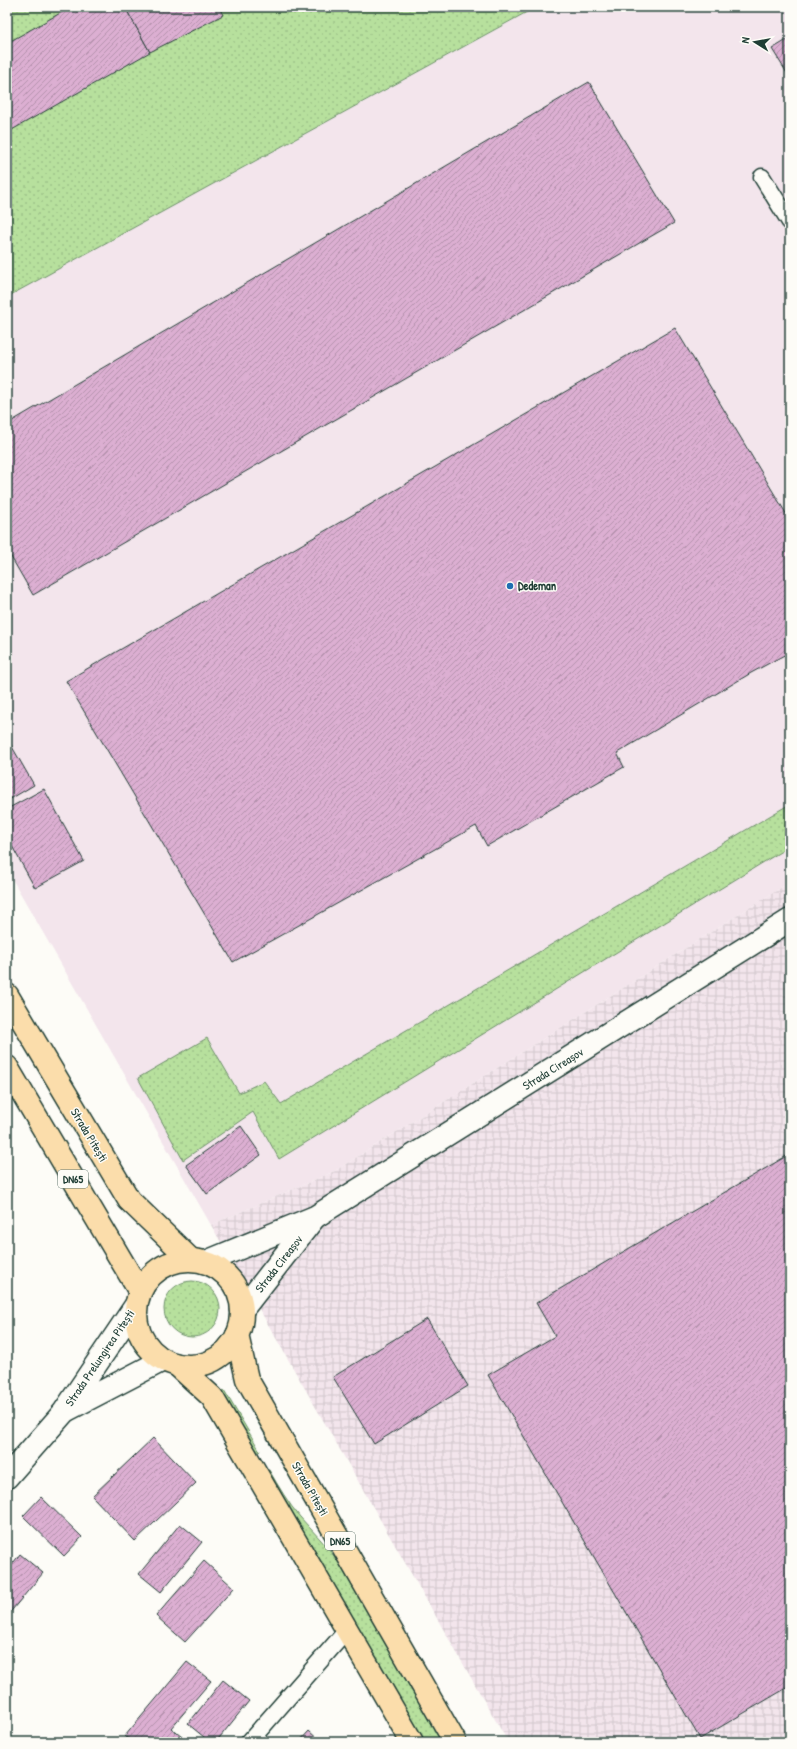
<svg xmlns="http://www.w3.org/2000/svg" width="797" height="1749" viewBox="0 0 797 1749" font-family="'Patrick Hand',sans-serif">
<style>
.built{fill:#f3e5ec}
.industrial{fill:url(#industrial-grid)}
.grass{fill:url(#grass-dots);stroke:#6b8e68}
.building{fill:url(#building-hatch);stroke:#1f3d34}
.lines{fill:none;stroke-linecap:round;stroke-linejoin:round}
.service-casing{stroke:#1f3d34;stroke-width:19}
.minor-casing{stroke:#1f3d34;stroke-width:25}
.secondary-casing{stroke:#1f3d34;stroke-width:25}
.primary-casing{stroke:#1f3d34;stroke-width:25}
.service{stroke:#fdfcf7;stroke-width:16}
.minor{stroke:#fdfcf7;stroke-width:22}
.secondary{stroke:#fdfcf7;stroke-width:22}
.primary{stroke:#fbddab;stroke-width:22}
.poi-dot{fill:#1f6fb2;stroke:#fdfcf7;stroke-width:1.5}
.labels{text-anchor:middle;stroke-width:3;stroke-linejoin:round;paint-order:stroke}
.shield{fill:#fdfcf7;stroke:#62766e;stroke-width:1}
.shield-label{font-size:11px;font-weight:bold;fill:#1f3d34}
.poi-label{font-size:12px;font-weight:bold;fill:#1f3d34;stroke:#fdfcf7;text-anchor:start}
.street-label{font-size:12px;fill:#1f3d34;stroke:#fdfcf7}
</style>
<defs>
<pattern id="industrial-grid" width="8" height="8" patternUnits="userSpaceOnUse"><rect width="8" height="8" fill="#f3e5ec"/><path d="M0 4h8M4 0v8" fill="none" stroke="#d0c5cb"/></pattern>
<pattern id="grass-dots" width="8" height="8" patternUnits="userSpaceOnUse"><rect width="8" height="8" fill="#b7e09d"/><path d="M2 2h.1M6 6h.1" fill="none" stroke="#9dc188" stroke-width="1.8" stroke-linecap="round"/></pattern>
<pattern id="building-hatch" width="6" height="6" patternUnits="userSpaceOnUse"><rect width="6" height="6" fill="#dcafd2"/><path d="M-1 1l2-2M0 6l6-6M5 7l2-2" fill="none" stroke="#b290ab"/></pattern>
</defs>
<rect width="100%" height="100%" fill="#fdfcf7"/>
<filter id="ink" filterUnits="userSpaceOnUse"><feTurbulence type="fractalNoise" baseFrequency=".025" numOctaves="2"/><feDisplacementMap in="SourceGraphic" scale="8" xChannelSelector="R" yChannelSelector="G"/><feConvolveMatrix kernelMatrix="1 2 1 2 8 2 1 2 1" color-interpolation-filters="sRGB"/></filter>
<g filter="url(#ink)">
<polygon class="built" points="537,7 790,7 790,882 335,1171 211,1225 7,870 7,297"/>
<polygon class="industrial" points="790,882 790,1742 508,1742 211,1225 335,1171"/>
<g class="grass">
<polygon points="7,7 536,7 7,297"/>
<polygon points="790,804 790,846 279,1159 253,1112 183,1160 138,1078 207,1038 239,1093 264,1081 281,1104"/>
<circle cx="192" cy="1309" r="28"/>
<polygon points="224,1390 260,1451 253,1456 218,1395"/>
<path d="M269,1470C279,1487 288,1503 300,1517C313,1532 326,1544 337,1560L444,1742H422L264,1475Z"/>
</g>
<g class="building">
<polygon points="71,7 125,7 150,52 10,131 7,125 7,43"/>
<polygon points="125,7 219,7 223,15 150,52"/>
<polygon points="790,38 790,78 772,49"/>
<polygon points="589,82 674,223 33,595 7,550 7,424"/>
<polygon points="675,328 790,520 790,652 751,673 617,753 624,767 487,846 476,826 233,962 66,681"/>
<polygon points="7,738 34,785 7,801"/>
<polygon points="44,789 84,861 35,888 7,837 7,809"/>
<polygon points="241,1126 261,1155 207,1194 186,1165"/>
<polygon points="790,1154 790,1686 700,1739 488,1375 555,1336 536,1303"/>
<polygon points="427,1319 468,1386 374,1444 333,1377"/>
<polygon points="153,1438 196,1483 135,1541 92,1496"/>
<polygon points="41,1497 82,1537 64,1556 23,1516"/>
<polygon points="180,1524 202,1542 161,1592 139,1574"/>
<polygon points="20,1554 43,1573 7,1616 7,1571"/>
<polygon points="204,1561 234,1588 185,1642 156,1616"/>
<polygon points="187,1662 211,1681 171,1728 188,1742 132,1742 125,1736"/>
<polygon points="223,1680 249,1701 216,1742 210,1742 188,1724"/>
<polygon points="309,1731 321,1742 299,1742"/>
</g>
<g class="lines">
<g class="service-casing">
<g id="service">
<polyline points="762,177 790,222"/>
<polyline points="249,1742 348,1629"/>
</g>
</g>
<g class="minor-casing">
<g id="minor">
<polyline points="67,1410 163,1360"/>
<polyline points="7,1477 64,1412 136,1305"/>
</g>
</g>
<g class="secondary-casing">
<g id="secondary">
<polyline points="206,1262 315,1217 790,920"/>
<polyline points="242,1310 314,1218"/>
</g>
</g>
<g class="primary-casing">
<g id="primary">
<polyline points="7,995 129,1200 190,1259"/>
<polyline points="7,1067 140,1292"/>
<circle cx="189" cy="1313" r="53"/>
<polyline points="237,1335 247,1379 455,1742"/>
<polyline points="177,1365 212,1397 412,1742"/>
</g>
</g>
<use href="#service" class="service"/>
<use href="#minor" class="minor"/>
<use href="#secondary" class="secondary"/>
<use href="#primary" class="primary"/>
</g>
</g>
<circle class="poi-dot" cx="510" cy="586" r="4"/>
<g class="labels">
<g class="shield">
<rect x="58" y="1170" width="30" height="18" rx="3"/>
<rect x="325" y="1532" width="30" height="18" rx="3"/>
</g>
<g class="shield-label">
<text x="73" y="1183">DN65</text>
<text x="340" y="1545">DN65</text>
</g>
<g class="poi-label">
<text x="518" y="590">Dedeman</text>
</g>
<g class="street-label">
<text transform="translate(553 1069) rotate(-32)" y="4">Strada Cireașov</text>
<text transform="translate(89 1135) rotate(59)" y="4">Strada Pitești</text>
<text transform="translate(279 1264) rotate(-52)" y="4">Strada Cireașov</text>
<text transform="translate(100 1358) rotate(-56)" y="4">Strada Prelungirea Pitești</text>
<text transform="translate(310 1489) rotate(60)" y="4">Strada Pitești</text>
</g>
</g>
<rect width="797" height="1749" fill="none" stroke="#fdfcf7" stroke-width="24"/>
<rect x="12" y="12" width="773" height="1725" fill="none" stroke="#1f3d34" stroke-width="1.5" filter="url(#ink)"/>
<g transform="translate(755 42) rotate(281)" stroke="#fdfcf7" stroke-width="3" paint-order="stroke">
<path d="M0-3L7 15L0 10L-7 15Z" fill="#1f3d34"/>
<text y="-6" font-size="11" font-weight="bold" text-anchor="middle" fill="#1f3d34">N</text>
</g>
</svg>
